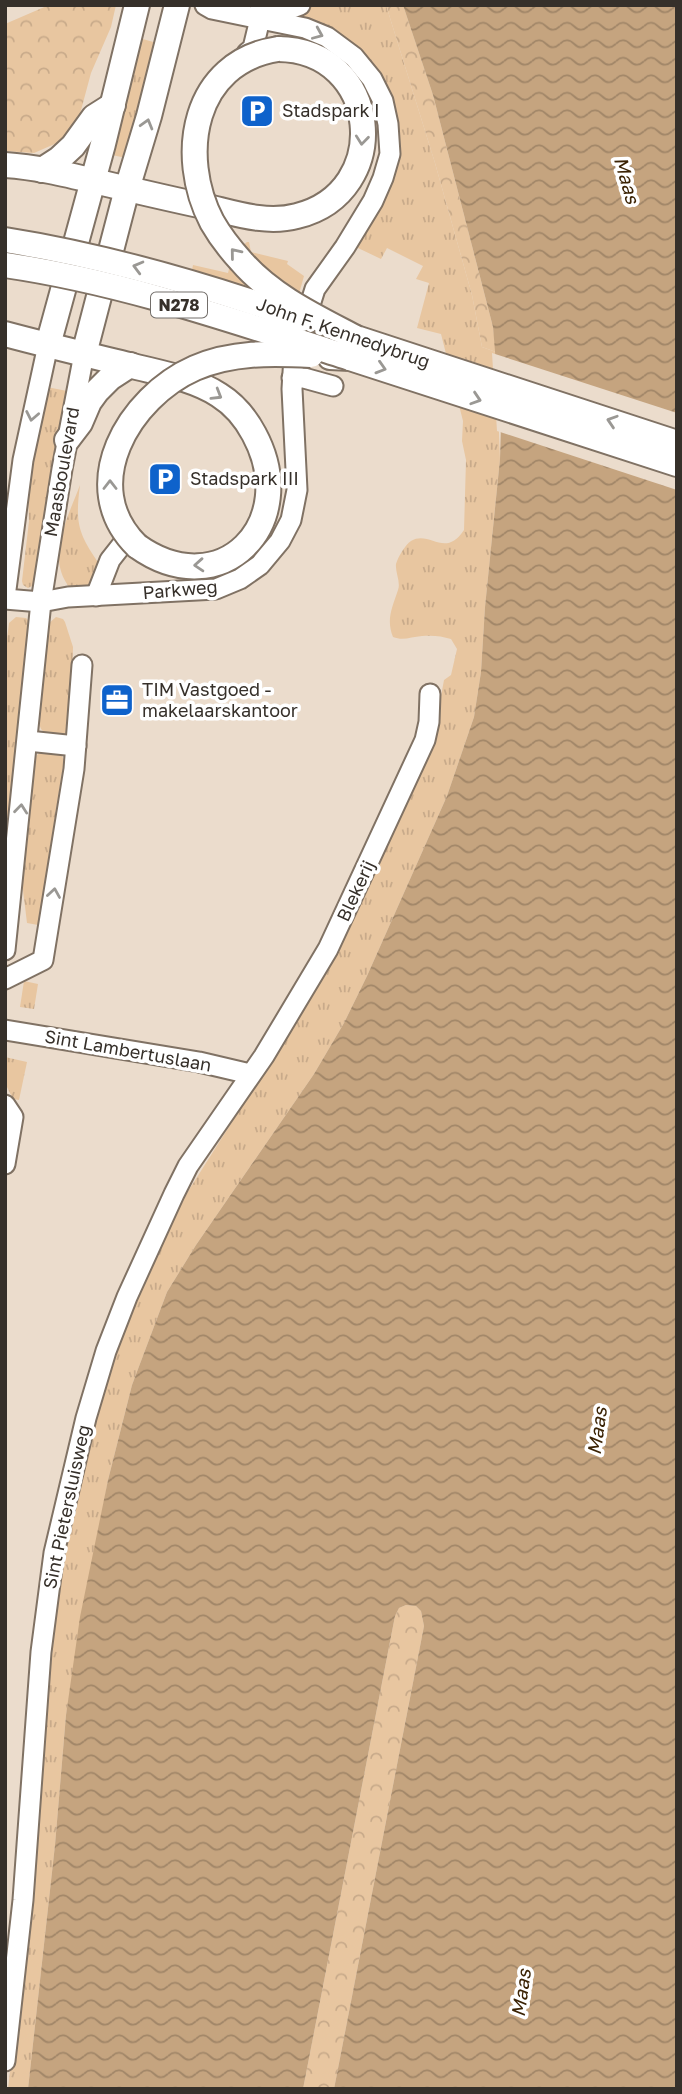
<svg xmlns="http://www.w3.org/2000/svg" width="682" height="2094" viewBox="0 0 682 2094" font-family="'Golos Text',sans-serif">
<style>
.grass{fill:url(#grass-tufts)}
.forest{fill:url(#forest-crowns)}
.garden{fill:#e8c6a0}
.water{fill:url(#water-waves)}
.pier{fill:#ebdccc}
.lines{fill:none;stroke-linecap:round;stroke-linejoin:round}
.minor-casing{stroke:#807264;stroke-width:23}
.major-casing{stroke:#807264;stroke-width:28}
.minor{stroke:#fff;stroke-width:19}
.major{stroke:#fff;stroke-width:24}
.major-bridge-casing{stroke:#807264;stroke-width:28;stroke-linecap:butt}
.major-bridge{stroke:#fff;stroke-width:24}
.oneway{stroke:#9a9894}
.labels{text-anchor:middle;stroke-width:7;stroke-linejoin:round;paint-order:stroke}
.shield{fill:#fff;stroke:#726e6a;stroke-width:2}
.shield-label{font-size:16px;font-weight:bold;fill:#36302a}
.poi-label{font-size:18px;fill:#36302a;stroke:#fff;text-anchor:start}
.street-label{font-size:18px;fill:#36302a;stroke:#fff}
.water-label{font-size:19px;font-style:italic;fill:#3b2304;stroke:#fff}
</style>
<defs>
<pattern id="grass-tufts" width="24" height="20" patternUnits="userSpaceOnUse" patternTransform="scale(1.75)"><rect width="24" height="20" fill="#e8c6a0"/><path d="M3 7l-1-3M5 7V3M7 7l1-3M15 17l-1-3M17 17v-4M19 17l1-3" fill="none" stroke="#c8aa8a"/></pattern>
<pattern id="forest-crowns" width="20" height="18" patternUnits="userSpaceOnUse" patternTransform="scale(1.75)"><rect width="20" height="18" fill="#e8c6a0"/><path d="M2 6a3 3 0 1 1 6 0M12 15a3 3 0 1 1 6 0" fill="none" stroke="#c8aa8a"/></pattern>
<pattern id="water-waves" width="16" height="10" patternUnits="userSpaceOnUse" patternTransform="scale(1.75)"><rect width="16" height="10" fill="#c5a47f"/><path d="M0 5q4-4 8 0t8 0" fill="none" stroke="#a18668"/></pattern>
</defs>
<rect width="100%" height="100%" fill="#ebdccc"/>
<g class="grass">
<path d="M266,5H386L435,163L472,295L482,347L496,352L500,459L485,607L481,672L474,717L447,796L367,976L344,1023L314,1074L196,1245L167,1292L132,1385L108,1480L66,1715L55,1845L28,2089H8L39,1820L49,1681L58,1603L73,1505L117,1346L151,1264L187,1193L327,972L348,932L438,712L444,680L451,675L457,649L451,639C442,636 432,635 422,636C411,637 403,641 393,637C386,620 392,608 398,590C401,582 395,572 396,564C398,557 405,545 411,541C430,530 445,559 464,530L466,460L462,441L463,421L441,334L417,328L429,283L416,279L423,266L387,248L381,259L358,248L356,244L390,174L377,77Z"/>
<polygon points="139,38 157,43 126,158 112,155"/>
<polygon points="42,386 67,391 49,486 38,583 28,588 23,585 22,581 29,521 27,465"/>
<path d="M80,485C75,523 78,534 100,565L88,588H70C45,557 68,518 80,485Z"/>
<polygon points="16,617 26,618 33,625 5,898 5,655 9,623"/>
<polygon points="56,617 63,619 65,622 73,647 71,736 48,736 41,729 38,721 48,624"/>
<polygon points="42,751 61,754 64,760 38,925 27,923 22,882 34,760 37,755"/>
<polygon points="24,981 38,984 34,1009 20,1007"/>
<polygon points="5,1057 27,1062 19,1100 13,1099 5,1083"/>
</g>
<g class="forest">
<polygon points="49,5 116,5 111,27 91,73 80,114 68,132 57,143 34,153 5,151 5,24"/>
<polygon points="386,5 403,5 433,95 493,327 496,352 482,347 472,295 435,163"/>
<polygon points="406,1605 416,1606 421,1611 424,1626 334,2089 303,2089 395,1616 399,1608"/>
</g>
<polygon class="garden" points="247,242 249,242 251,252 288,261 287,264 304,276 293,315 188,289 193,265 228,273 233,253"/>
<polygon class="water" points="403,5 677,5 677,2089 334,2089 424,1626 421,1611 416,1606 406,1605 399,1608 395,1616 303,2089 28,2089 55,1845 66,1715 80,1617 108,1480 132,1385 167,1292 196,1245 314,1074 344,1023 367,976 447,796 474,717 481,672 485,607 500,459 501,424 493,327 433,95"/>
<polygon class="pier" points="492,353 677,413 677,490 497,431"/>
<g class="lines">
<g class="minor-casing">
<g id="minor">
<polyline points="260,10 276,14 300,5"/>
<polyline points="247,53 253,48 260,19"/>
<polyline points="292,378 304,378 333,386"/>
<polyline points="96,596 110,560 121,546"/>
<polyline points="5,597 23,460 48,345"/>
<polyline points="5,599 41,602 68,597 216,589 240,579 260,565 280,541 291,520 297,490 292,389 294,356 315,289 345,247 373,201 383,178 390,154 388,124 383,101 372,79 354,57 327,37 305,28 212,9 205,5"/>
<polyline points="28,741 76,746"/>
<polyline points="5,950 41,602 62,469 84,354"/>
<polyline points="5,979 43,960 74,769 82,665"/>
<polyline points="5,1030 199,1062 250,1074"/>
<polyline points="5,1105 13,1117 5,1164"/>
<polyline points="5,2061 23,1900 41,1652 54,1553 86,1418 106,1351 127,1297 174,1194 188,1166 264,1056 328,949 425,740 429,722 430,694"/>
</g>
</g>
<g class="major-casing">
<g id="major">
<path d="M5,165C36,167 65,174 94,181C132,190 170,199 208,207C237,214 267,224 297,216C394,192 381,50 278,49"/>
<polyline points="42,170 59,159 73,146 94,117 113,105"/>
<path d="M5,334C46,345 88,355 129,365C159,373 193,378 219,395C235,405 246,419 254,434C302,523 221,606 137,546"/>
<polyline points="356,338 677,443"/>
<polyline points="48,345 103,144 137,5"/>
<polyline points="84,354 127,189 149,116 177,5"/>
<polyline points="330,357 350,358 677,464"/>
<polyline points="67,440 80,423 89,402 97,391 110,378 130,365"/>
</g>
</g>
<use href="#minor" class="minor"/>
<use href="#major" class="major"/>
<g class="major-bridge-casing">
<g id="major-bridge">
<path d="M278,49C193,62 177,155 212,222C220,236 230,249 241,261C271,296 316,317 356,338"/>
<path d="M5,240C107,256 205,285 302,319"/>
<path d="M5,265C123,282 237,322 350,358"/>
<path d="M137,546C76,486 129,397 195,368C232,352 271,353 311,355"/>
</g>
</g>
<use href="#major-bridge" class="major-bridge"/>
</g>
<defs><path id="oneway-chevron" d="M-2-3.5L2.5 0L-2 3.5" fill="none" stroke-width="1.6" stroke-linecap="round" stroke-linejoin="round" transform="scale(1.75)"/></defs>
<g class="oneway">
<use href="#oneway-chevron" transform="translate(318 34) rotate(23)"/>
<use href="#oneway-chevron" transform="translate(147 124) rotate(-74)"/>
<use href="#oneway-chevron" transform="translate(362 140) rotate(96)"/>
<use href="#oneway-chevron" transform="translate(235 253) rotate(-129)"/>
<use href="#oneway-chevron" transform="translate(138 267) rotate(-165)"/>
<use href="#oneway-chevron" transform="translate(381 368) rotate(17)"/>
<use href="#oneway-chevron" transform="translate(217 395) rotate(31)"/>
<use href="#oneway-chevron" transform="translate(476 399) rotate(18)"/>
<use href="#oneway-chevron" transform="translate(32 416) rotate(101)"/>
<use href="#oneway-chevron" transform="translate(612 421) rotate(-162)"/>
<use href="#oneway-chevron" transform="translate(110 485) rotate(-90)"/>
<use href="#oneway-chevron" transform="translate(199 565) rotate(176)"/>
<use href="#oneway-chevron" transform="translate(21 809) rotate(-84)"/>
<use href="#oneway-chevron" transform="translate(54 893) rotate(-81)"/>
</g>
<defs>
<g id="parking-square" transform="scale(1.75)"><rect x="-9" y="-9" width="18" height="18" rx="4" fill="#0e62cb" stroke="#fff"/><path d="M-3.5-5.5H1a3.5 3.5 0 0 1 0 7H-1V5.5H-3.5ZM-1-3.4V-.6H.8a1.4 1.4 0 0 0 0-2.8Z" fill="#fff"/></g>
<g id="office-square" transform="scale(1.75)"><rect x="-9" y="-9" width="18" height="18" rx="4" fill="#0e62cb" stroke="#fff"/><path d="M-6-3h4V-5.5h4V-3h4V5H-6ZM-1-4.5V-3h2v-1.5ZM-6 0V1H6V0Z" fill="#fff"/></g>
</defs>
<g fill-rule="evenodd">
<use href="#parking-square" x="257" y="111"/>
<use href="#parking-square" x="165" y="479"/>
<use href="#office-square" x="117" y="700"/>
</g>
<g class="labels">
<rect class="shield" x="151" y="292.5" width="56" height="25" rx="5"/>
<g class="shield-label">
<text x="179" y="311">N278</text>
</g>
<g class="poi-label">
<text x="282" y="117">Stadspark I</text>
<text x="190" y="485">Stadspark III</text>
<text x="142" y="696">TIM Vastgoed -<tspan x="142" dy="21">makelaarskantoor</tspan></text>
</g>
<g class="street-label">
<text transform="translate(343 333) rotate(19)" y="6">John F. Kennedybrug</text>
<text transform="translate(62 472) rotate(-80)" y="6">Maasboulevard</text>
<text transform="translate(180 590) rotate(-5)" y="6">Parkweg</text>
<text transform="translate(356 891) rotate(-65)" y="6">Blekerij</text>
<text transform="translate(128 1051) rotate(10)" y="6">Sint Lambertuslaan</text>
<text transform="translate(67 1507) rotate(-78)" y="6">Sint Pietersluisweg</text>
</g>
<g class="water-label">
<text transform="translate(627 180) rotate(74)" y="7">Maas</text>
<text transform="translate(597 1431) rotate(-82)" y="7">Maas</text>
<text transform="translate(521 1993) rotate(-82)" y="7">Maas</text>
</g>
</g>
<rect width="682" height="2094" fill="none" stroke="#36302a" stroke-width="14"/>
</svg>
